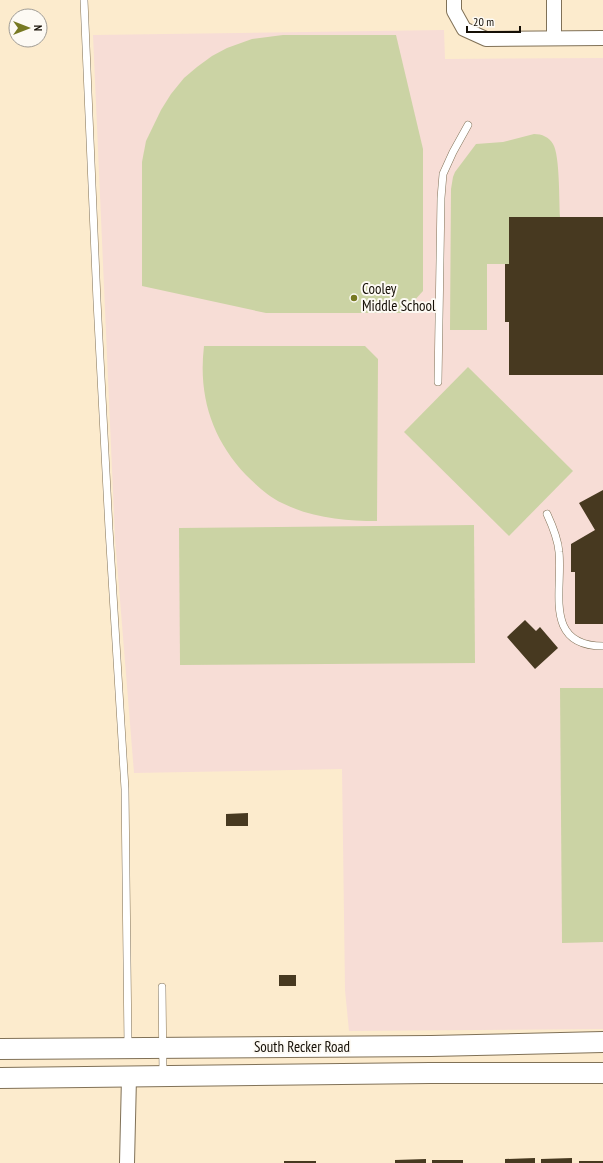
<svg xmlns="http://www.w3.org/2000/svg" width="603" height="1163" viewBox="0 0 603 1163" font-family="'PT Sans Narrow',sans-serif">
<style>
.education{fill:#f7ddd6}
.green{fill:#cbd3a4}
.building{fill:#473920}
.lines{fill:none;stroke-linecap:round;stroke-linejoin:round}
.lane-casing{stroke:#807157;stroke-width:8}
.street-casing{stroke:#807157;stroke-width:16}
.secondary-casing{stroke:#807157;stroke-width:22}
.lane{stroke:#fff;stroke-width:7}
.street{stroke:#fff;stroke-width:14}
.secondary{stroke:#fff;stroke-width:20}
.poi-dot{fill:#777922;stroke:#fdfaf4;stroke-width:1.5}
.labels{text-anchor:middle;stroke-width:4;stroke-linejoin:round;paint-order:stroke}
.poi-label{font-size:15px;fill:#150f06;stroke:#fdfaf4;text-anchor:start}
.street-label{font-size:15px;fill:#150f06;stroke:#fdfaf4}
</style>
<rect width="100%" height="100%" fill="#fcebcd"/>
<polygon class="education" points="444,30 445,59 603,58 603,1029 349,1031 345,990 342,769 134,773 115,538 93,35"/>
<g class="green">
<polygon points="283,35 396,35 423,149 423,291 403,313 266,313 142,286 142,162 146,141 161,110 171,94 184,78 197,67 212,56 227,48 252,39"/>
<path d="M534,134C542,134 549,137 553,144C560,155 559,202 560,217L509,264H487V330H450L451,189L453,177L455,172L476,144L503,142Z"/>
<path d="M204,346H365L378,359L377,521C345,521 312,518 282,503C269,497 257,486 246,475C212,439 198,396 204,346Z"/>
<polygon points="468,367 573,471 509,536 404,432"/>
<polygon points="474,525 475,663 180,665 179,528"/>
<polygon points="560,688 603,688 603,942 562,943"/>
</g>
<g class="building">
<polygon points="509,217 603,217 603,375 509,375 509,322 505,322 505,264 509,264"/>
<polygon points="603,490 603,624 575,624 575,572 571,572 571,544 595,530 579,503"/>
<polygon points="525,620 536,631 540,627 558,648 535,669 507,637"/>
<polygon points="248,813 248,826 226,826 226,814"/>
<rect x="279" y="975" width="17" height="11"/>
<polygon points="535,1158 535,1163 505,1163 505,1159"/>
<polygon points="572,1158 572,1163 541,1163 541,1159"/>
<polygon points="426,1159 426,1163 395,1163 395,1160"/>
<rect x="432" y="1160" width="31" height="3"/>
<rect x="284" y="1161" width="32" height="2"/>
<rect x="579" y="1161" width="24" height="2"/>
</g>
<g class="lines">
<g class="lane-casing">
<g id="lane">
<polyline points="84,0 97,301 109,529 125,789 128,1046"/>
<polyline points="438,382 441,198 443,174 453,152 468,125"/>
<path d="M547,514C553,527 558,539 559,552C563,590 543,646 603,646"/>
<polyline points="162,987 163,1075"/>
</g>
</g>
<g class="street-casing">
<g id="street">
<polyline points="454,0 454,11 464,29 486,39 603,38"/>
<polyline points="554,0 554,38"/>
<polyline points="127,1163 129,1077"/>
</g>
</g>
<g class="secondary-casing">
<g id="secondary">
<polyline points="0,1049 431,1046 603,1042"/>
<polyline points="0,1078 430,1073 603,1073"/>
</g>
</g>
<use href="#lane" class="lane"/>
<use href="#street" class="street"/>
<use href="#secondary" class="secondary"/>
</g>
<circle class="poi-dot" cx="354" cy="298" r="4"/>
<g class="labels">
<g class="poi-label">
<text x="362" y="294">Cooley<tspan x="362" dy="17">Middle School</tspan></text>
</g>
<g class="street-label">
<text x="302" y="1052">South Recker Road</text>
</g>
</g>
<g transform="translate(28 28) rotate(90)"><circle r="19" fill="#fdfaf4" stroke="#a09c95"/>
<path d="M0-3L7 15L0 10L-7 15Z" fill="#777922"/>
<text y="-6" font-size="11" font-weight="bold" text-anchor="middle" fill="#150f06">N</text>
</g>
<path d="M467 26v6h53v-6" fill="none" stroke="#150f06" stroke-width="2"/>
<text x="473" y="26" font-size="12" fill="#150f06" stroke="#fdfaf4" stroke-width="3" paint-order="stroke">20 m</text>
</svg>
